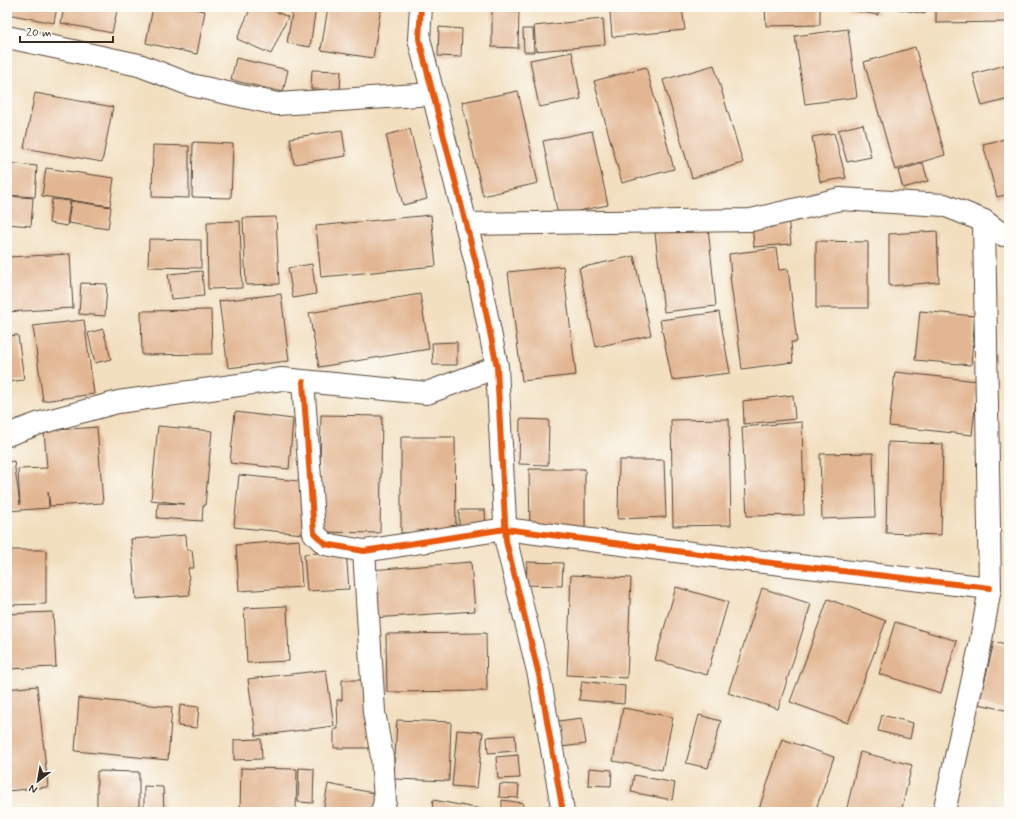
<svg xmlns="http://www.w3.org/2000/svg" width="1016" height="819" viewBox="0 0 1016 819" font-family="Mynerve,sans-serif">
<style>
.building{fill:#e2b692}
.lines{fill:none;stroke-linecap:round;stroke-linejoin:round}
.minor-casing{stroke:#564536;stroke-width:24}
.minor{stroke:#fff;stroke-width:22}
.cycleway-casing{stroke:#fdfcf7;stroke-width:8}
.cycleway{stroke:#e8590c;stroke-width:6}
</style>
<rect width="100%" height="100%" fill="#fdfcf7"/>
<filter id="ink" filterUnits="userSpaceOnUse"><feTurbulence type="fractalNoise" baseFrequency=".025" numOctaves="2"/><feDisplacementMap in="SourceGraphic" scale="8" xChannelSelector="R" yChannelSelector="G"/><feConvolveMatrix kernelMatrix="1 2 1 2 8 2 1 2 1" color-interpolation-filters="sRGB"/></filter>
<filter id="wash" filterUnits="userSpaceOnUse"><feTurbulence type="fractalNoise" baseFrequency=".012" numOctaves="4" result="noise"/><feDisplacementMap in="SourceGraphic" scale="16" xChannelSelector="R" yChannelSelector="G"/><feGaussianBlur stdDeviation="0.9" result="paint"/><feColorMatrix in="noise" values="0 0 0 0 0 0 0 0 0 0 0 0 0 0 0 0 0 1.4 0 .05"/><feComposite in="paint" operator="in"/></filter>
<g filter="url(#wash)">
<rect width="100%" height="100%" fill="#f2dfc0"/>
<g id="blocks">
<g class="building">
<polygon points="7,7 57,7 54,23 7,14"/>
<polygon points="64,7 118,7 112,33 61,23"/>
<polygon points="153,7 186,7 205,11 197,54 146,43"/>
<polygon points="251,7 266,7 288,17 271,54 237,39"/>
<polygon points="293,7 316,7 310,47 287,43"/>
<polygon points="328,7 381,7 373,58 321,50"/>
<polygon points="665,7 682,7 685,30 612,37 610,12"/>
<polygon points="765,7 820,7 820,25 766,26"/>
<polygon points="850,7 879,7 878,15 849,10"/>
<polygon points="887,7 926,7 925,14"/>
<polygon points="936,7 1009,7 1009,22 936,23"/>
<polygon points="492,10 519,11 518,48 492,47"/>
<polygon points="603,19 605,45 536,51 534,26"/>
<polygon points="439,27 462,29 461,57 438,56"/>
<polygon points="523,29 533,29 534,52 524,52"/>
<polygon points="848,29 857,97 805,104 795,36"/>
<polygon points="915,47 945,155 895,170 864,62"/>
<polygon points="572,52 581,99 539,107 530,60"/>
<polygon points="236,58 288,70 283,92 231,80"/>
<polygon points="1009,64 1009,99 982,106 973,74"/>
<polygon points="714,65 743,163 692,178 663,80"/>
<polygon points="646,67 674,169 622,183 594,81"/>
<polygon points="312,70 341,71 340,90 311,89"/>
<polygon points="518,91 538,183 483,196 462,102"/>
<polygon points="35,93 113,107 102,162 24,148"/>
<polygon points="863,124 871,157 847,162 838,130"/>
<polygon points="410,129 427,199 403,205 386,135"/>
<polygon points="342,130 346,156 294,164 290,138"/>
<polygon points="592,131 608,205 558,215 543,141"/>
<polygon points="834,133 846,178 820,182 812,137"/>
<polygon points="1009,138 1009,194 997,197 983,144"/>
<polygon points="193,142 233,144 231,198 192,197"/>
<polygon points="153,145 189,146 189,198 152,197"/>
<polygon points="7,163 37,166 35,197 7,195"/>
<polygon points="923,163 928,181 903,188 898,171"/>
<polygon points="46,168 114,178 110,206 42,196"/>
<polygon points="7,196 33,198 31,226 7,224"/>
<polygon points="52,199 70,201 67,226 49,223"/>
<polygon points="71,201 111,207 108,229 68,223"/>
<polygon points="431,215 436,266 321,277 316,226"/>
<polygon points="276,217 279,284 246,285 243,218"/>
<polygon points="788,217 791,244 754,247 752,221"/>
<polygon points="240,221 242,288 208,289 207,222"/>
<polygon points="708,227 716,306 664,312 655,233"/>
<polygon points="937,231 939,282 889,286 889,234"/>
<polygon points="149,239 201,240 201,268 148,267"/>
<polygon points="816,241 868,242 868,308 816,308"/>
<polygon points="776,248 779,270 788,269 797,342 791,342 793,362 742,369 730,276 731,276 729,254"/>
<polygon points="70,254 73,308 7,312 7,257"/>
<polygon points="634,256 651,335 596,347 579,268"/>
<polygon points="312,264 316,294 293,298 288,268"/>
<polygon points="563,266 576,375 522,381 508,272"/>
<polygon points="202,271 204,296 171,299 168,274"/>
<polygon points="81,283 107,284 105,316 79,314"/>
<polygon points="281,294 289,361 228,368 219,301"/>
<polygon points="420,294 429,349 319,367 309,313"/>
<polygon points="211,310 212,354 142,355 141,311"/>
<polygon points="920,311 975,316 971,365 915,360"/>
<polygon points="719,312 730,373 672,380 660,320"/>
<polygon points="84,320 94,394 43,401 33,326"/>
<polygon points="103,329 111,359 95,363 88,333"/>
<polygon points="18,335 24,380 7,382 7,336"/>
<polygon points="457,342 457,365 433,365 432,343"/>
<polygon points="895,372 978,381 972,435 889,426"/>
<polygon points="793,395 795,419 744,424 743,401"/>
<polygon points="235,412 293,419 289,469 230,463"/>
<polygon points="321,415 382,416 380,533 319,532"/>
<polygon points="520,419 549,420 548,465 519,464"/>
<polygon points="729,419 731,525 673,526 671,420"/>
<polygon points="802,422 804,515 747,516 742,427"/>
<polygon points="158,426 212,431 205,506 203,506 202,521 157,518 158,503 185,504 151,500"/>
<polygon points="97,427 103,503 50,506 48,491 49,508 7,511 7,462 14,461 20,505 18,469 47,468 44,431"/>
<polygon points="401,437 455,437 456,534 401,533"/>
<polygon points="888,442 943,444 941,535 886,533"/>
<polygon points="873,453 875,517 822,519 820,454"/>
<polygon points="619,460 664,460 666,517 618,519"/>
<polygon points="529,469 585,469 585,531 530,531"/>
<polygon points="239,475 308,482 303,534 234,527"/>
<polygon points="459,510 485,510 486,529 459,529"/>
<polygon points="186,535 187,550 192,550 194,568 188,568 190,595 136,599 131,539"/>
<polygon points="299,540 302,587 239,591 236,545"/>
<polygon points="7,550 46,550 46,604 7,605"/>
<polygon points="346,551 349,589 307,591 304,554"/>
<polygon points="471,562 475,611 374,618 370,570"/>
<polygon points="527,562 563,563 562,586 526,585"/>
<polygon points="571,575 631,578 627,678 567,675"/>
<polygon points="676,587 728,602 707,675 655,660"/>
<polygon points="762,588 811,604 778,709 728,693"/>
<polygon points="828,599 886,621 848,723 790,702"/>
<polygon points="287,606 289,661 247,663 244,608"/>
<polygon points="53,612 56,667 7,669 7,614"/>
<polygon points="895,622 957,641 941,693 879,674"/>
<polygon points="486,633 487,691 387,692 386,634"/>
<polygon points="994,642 1009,646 1009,711 979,704"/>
<polygon points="326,670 334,726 256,736 248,679"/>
<polygon points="342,680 368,680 369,748 334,748 334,729 338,729 337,700 342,700"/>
<polygon points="582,681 625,686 624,704 579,700"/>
<polygon points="37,686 48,787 7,791 7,689"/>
<polygon points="79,698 172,707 168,760 75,751"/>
<polygon points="180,705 199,707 197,728 178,726"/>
<polygon points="623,708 673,717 662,770 613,761"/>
<polygon points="699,715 721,721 708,768 686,763"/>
<polygon points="882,715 913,723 910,739 878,731"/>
<polygon points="582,718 586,744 561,747 558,721"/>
<polygon points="397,720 451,722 449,781 394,779"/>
<polygon points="457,730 483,732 477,788 452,786"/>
<polygon points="515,735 516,751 488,753 487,737"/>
<polygon points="261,739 262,759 234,760 234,740"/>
<polygon points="782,739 834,757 815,812 758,812"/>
<polygon points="860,752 912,765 901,812 846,812"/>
<polygon points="518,755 520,778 498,779 496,757"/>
<polygon points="241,768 297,769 296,812 240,812"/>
<polygon points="299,768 314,769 313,803 298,802"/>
<polygon points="589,768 612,770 611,786 588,785"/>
<polygon points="97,771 139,772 139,812 97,812"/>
<polygon points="634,775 675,783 672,800 631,792"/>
<polygon points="328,784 378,794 375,812 323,812"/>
<polygon points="500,784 519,785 518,798 499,797"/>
<polygon points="144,786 163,787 164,812 144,812"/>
<polygon points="433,800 486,810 486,812 432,812"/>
<polygon points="502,800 523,803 522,811 502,808"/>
</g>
</g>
</g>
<g filter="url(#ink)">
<use href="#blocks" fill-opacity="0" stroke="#564536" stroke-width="1"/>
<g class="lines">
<g class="minor-casing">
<g id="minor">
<polyline points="421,7 419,39 476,263 497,367 506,541 539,675 563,812"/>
<polyline points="7,37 139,65 191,85 277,104 433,94"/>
<polyline points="466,224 751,220 840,199 944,205 984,221 1003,235 1009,234"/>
<polyline points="303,382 314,533 325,544 364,551 505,529 738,559 990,588"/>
<polyline points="7,435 40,423 118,402 282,379 427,393 497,367"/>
<polyline points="364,551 374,712 382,757 385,801 382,812"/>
<polyline points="944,812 980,646 990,588 984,221"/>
</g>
</g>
<use href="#minor" class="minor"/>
<g class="cycleway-casing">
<g id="cycleway">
<polyline points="421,7 419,39 476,263 497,367 506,541 539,675 563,812"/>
<polyline points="303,382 314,533 325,544 364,551 505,529 738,559 990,588"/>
</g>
</g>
<use href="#cycleway" class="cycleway"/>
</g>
</g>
<rect width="1016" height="819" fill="none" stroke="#fdfcf7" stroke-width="24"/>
<g transform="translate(38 781) rotate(211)" stroke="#fdfcf7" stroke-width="3" paint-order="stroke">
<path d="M0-3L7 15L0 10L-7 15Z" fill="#3b2a1e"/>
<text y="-6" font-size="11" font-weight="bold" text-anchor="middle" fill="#3b2a1e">N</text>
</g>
<path d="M20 36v6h93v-6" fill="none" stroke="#3b2a1e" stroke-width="2"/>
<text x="26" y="36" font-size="12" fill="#3b2a1e" stroke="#fdfcf7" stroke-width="3" paint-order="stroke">20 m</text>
</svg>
